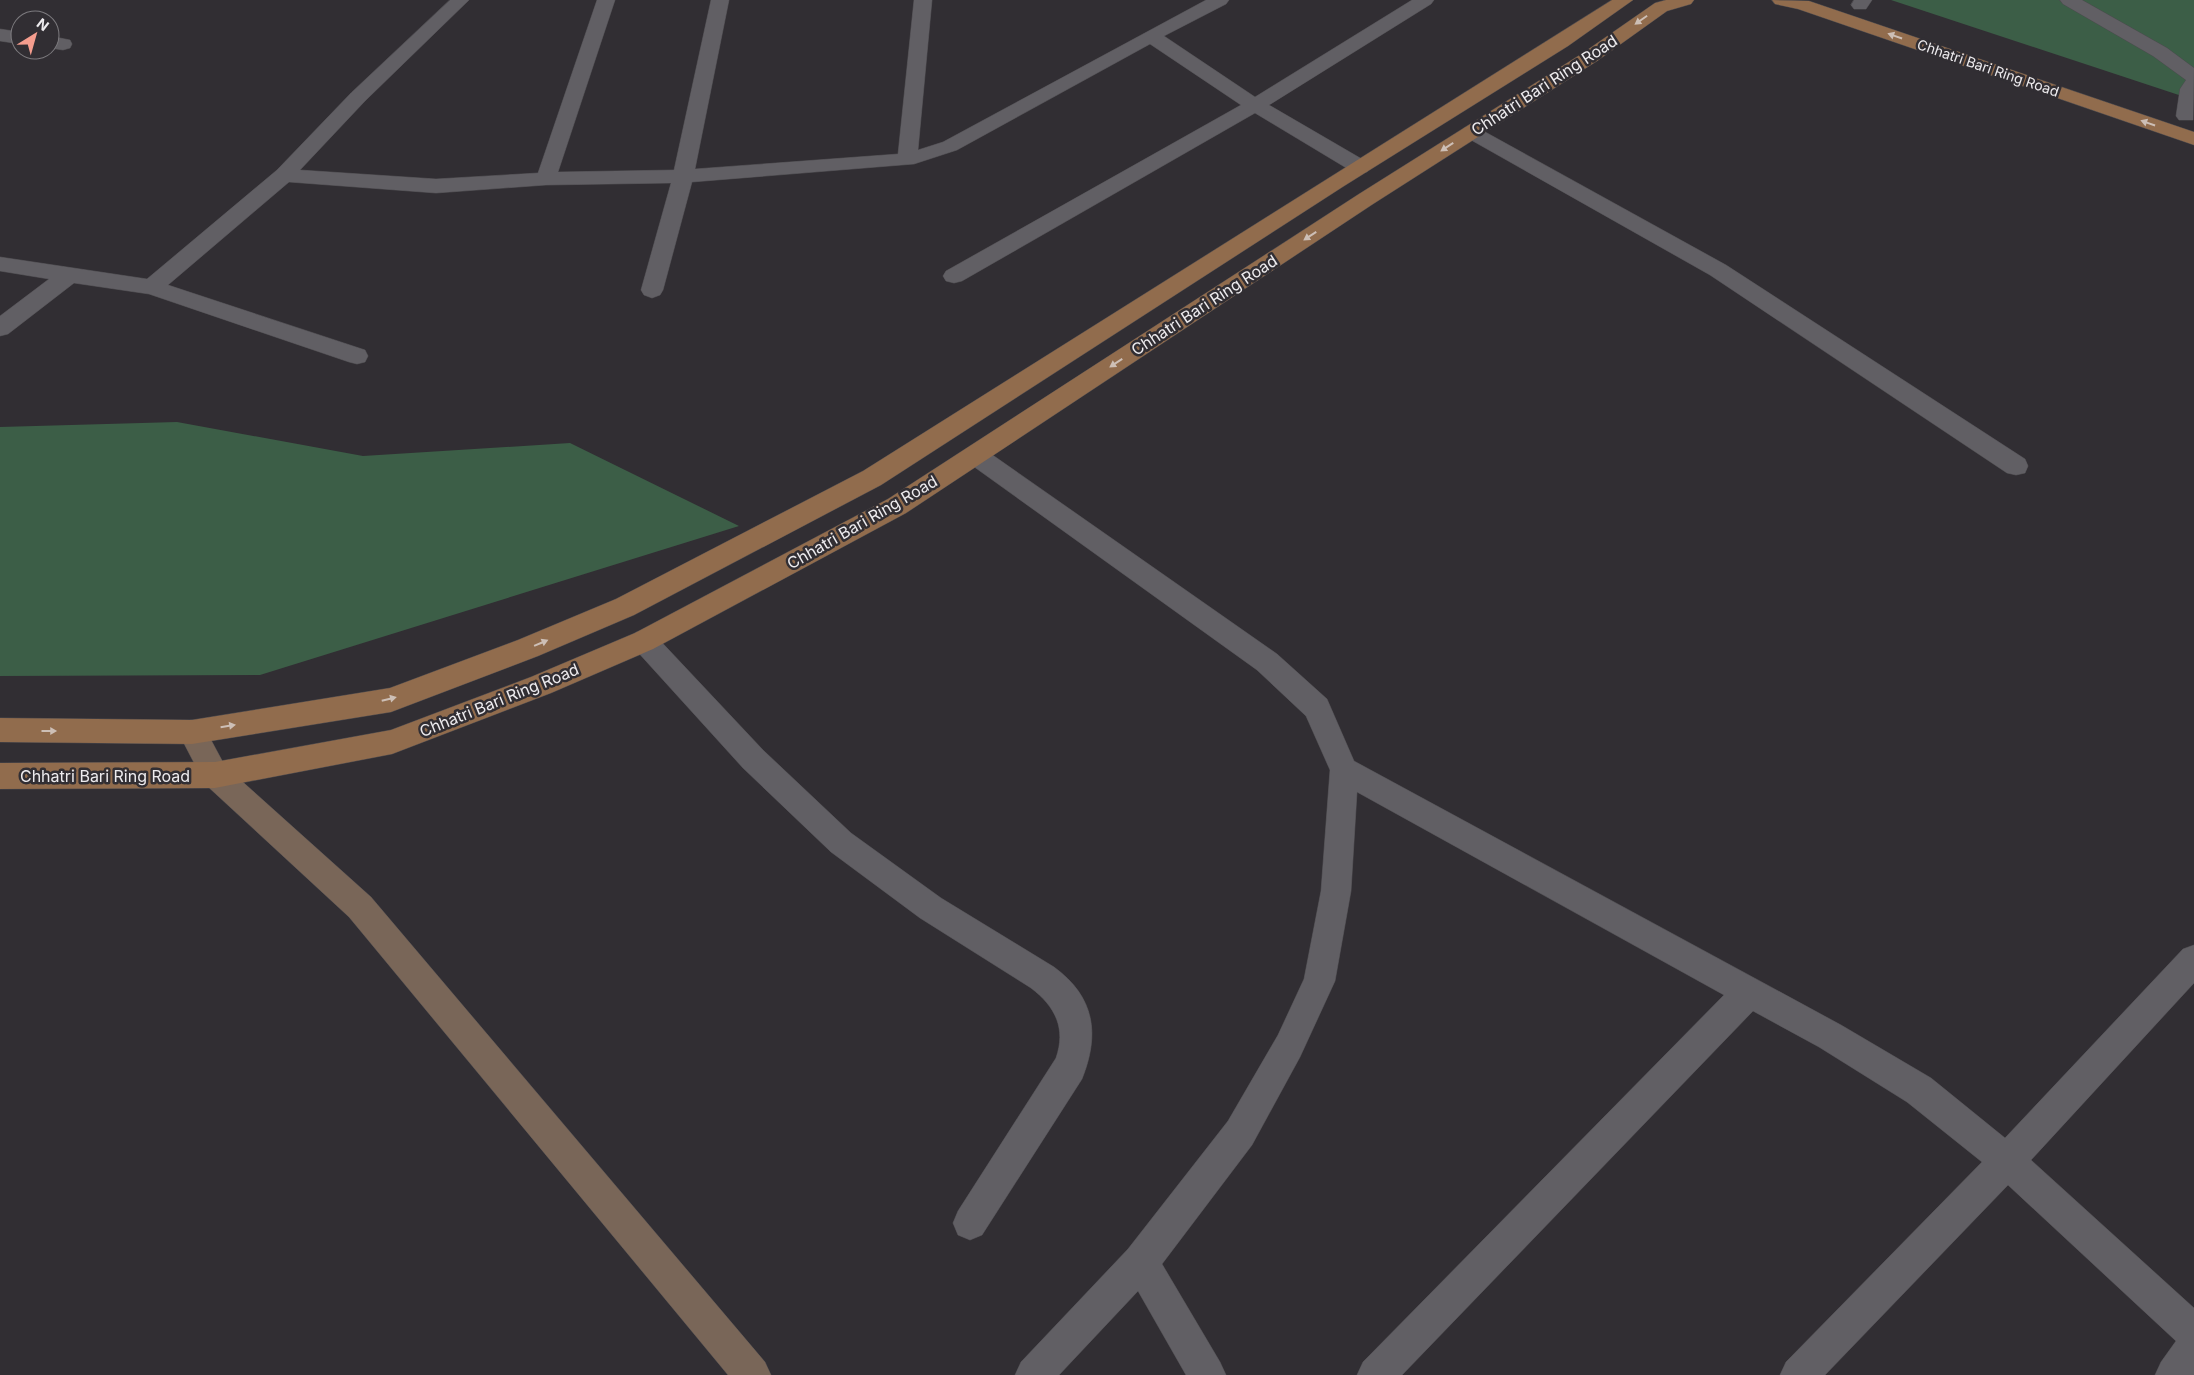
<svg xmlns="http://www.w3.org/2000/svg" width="2194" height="1375" viewBox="0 0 2194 1375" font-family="Inter,sans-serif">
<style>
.green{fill:#3c5e47}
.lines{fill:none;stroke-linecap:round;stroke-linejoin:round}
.street-casing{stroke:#4c4a4e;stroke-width:1}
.secondary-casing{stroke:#4c4a4e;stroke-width:1}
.primary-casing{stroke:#4c4a4e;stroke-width:1}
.street{fill:#615f64;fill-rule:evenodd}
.secondary{fill:#796658;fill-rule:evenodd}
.primary{fill:#916c4d;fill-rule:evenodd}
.oneway{fill:#cdbfb6}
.labels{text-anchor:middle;stroke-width:5;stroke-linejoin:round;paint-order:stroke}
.far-street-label{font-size:14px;fill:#edebee;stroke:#312e33}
.street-label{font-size:16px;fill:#edebee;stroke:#312e33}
</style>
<rect width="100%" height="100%" fill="#312e33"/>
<g class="green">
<polygon points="1891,0 2194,0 2194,100"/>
<polygon points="177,422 363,456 570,443 739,526 260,675 0,676 0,427"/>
</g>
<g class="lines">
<g class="street-casing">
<g id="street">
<polygon points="450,0 469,0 365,101 300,170 436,179 538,173 597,0 615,0 558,172 674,170 711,0 729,0 695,169 898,154 914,0 932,0 918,150 943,142 1206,0 1229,0 1226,4 1164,36 1255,97 1412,0 1434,0 1431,4 1269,105 1367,162 1370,167 1367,172 1360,173 1353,172 1255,113 962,281 954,283 946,281 943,276 946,271 1241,105 1150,44 957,150 914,164 692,182 663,290 660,295 652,298 644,295 641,290 671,183 546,185 436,193 289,182 168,285 365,350 368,356 365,362 357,364 349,362 149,294 74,283 8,334 0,336 0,316 49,279 0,271 0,257 147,279 277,170 351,93"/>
<polygon points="1854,0 1872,0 1866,9 1854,9 1851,5"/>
<polygon points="2060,0 2082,0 2167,48 2194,68 2193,120 2179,120 2176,116 2180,89 2186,80 2153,56 2063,4"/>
<polygon points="0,29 20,32 20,44 0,41"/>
<polygon points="50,36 70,40 72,44 70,48 63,50 50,48"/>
<polygon points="1471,126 1478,128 1726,265 2025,459 2028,466 2025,473 2016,475 2007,473 1710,275 1464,136 1461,132 1464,128"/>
<polygon points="975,446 984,449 1277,654 1327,699 1354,761 1841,1025 1931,1078 2005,1138 2183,949 2194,945 2194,983 2031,1160 2194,1308 2194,1375 2155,1375 2161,1362 2176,1341 2008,1185 1825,1375 1780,1375 1786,1362 1982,1162 1907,1102 1819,1047 1753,1011 1402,1375 1357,1375 1363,1362 1724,995 1357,792 1351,891 1335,981 1300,1057 1252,1145 1162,1264 1220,1362 1226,1375 1186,1375 1138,1291 1059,1375 1015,1375 1021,1362 1128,1249 1228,1121 1278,1035 1304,979 1321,891 1330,770 1306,716 1257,670 966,461 963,455 966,449"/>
<path d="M644,630L653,633L763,750L851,833L941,898L1054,967C1095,997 1100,1034 1082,1079L982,1235L970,1240L958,1235L953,1223L958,1211L1056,1058C1066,1029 1056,1007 1031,988L920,918L831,852L743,768L635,649L631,641L635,633Z"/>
</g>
</g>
<g class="secondary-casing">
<polygon id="secondary" points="192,720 202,723 225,766 371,897 765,1362 771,1375 728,1375 349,917 205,784 178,732 182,723"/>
</g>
<g class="primary-casing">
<g id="primary">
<polygon points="1612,0 1633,0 1568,46 1344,186 881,485 634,615 538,656 391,712 192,744 0,742 0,718 192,720 390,688 518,640 616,599 863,471"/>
<polygon points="1666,0 1694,0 1691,4 1667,11 1597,61 1373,204 906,513 653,649 551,693 392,754 215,788 0,789 0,763 215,762 391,730 531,677 635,633 888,499 1359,194 1583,53 1655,3"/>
<polygon points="1772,0 1809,1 2194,132 2194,145 1798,9 1775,4"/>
</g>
</g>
<use href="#street" class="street"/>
<use href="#secondary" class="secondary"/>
<use href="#primary" class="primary"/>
</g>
<defs><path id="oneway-solid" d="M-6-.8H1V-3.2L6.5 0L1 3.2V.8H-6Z" transform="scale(1.25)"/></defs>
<g class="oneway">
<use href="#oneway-solid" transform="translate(1641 20) rotate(145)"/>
<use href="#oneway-solid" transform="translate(1895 36) rotate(-161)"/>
<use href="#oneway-solid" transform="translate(2148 123) rotate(-161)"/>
<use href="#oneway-solid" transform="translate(1447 147) rotate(147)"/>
<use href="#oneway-solid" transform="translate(1310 236) rotate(147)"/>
<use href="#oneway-solid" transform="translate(1116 363) rotate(147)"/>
<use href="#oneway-solid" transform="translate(541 643) rotate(-23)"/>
<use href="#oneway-solid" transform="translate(389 699) rotate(-14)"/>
<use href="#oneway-solid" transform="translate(228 726) rotate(-9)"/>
<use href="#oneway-solid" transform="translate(49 731)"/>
</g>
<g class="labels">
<g class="far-street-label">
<text transform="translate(1988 68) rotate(19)" y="5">Chhatri Bari Ring Road</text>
</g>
<g class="street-label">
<text transform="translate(1544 85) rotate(-33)" y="6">Chhatri Bari Ring Road</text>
<text transform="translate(1204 305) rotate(-33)" y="6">Chhatri Bari Ring Road</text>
<text transform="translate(862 522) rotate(-30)" y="6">Chhatri Bari Ring Road</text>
<text transform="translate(499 700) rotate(-22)" y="6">Chhatri Bari Ring Road</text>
<text x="105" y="782">Chhatri Bari Ring Road</text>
</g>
</g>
<g transform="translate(35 35) rotate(37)"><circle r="24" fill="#312e33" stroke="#7c7a7e"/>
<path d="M0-4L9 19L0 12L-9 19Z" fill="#f59d8e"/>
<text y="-8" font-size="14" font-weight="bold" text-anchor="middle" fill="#edebee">N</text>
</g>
</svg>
